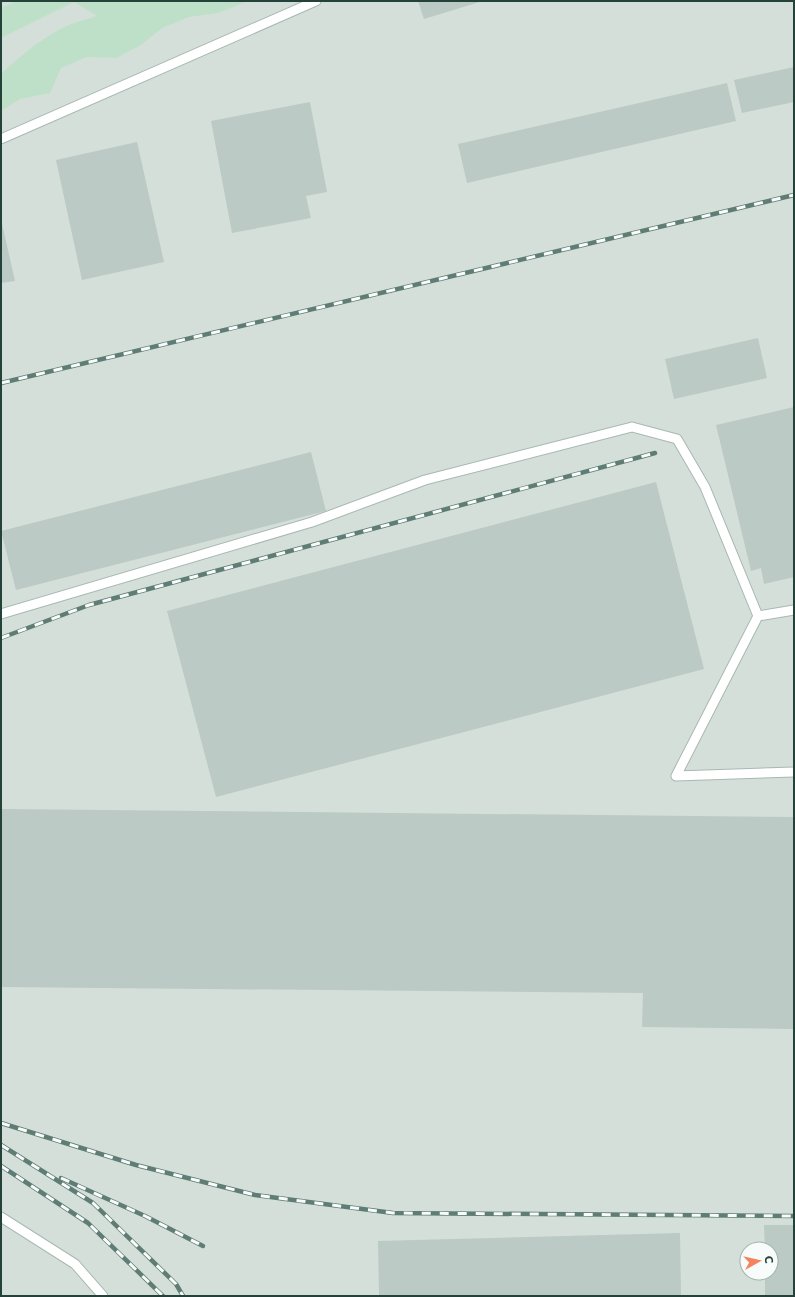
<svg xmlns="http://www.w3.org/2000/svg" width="795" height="1297" viewBox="0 0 795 1297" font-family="Commissioner,sans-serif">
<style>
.built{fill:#d4dfda;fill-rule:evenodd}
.green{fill:#bfe0c8}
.building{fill:#bbcac4}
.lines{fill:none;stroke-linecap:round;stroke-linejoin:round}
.service-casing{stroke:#a8b8b2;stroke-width:11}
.service{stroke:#fff;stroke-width:9}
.rail-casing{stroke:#5f7d75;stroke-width:4.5}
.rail{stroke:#f7fbf9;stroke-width:3;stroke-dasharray:9;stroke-linecap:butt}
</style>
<rect width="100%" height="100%" fill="#e6efeb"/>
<path class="built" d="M1,1H794V1296H1ZM747,1249H771V1273H747Z"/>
<path class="green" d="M17,1H248L218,13L189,17L162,28L141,45L116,58L87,57L61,68L50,93L20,99L1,111V74C21,55 45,35 71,24C79,21 89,19 97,16L74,2L1,38V8Z"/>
<g class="building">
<polygon points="418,1 483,1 424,19"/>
<polygon points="794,67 794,102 742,113 734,80"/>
<polygon points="727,83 736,121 467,183 458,144"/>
<polygon points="310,102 327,192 306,196 311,218 232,233 211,121"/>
<polygon points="137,142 164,262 82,280 56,160"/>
<polygon points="1,219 15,281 1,283"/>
<polygon points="758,338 767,378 674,399 665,359"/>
<polygon points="794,407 794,577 764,584 761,568 751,571 716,425"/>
<polygon points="311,452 326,511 16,590 1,531"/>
<polygon points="656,482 704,669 216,797 167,611"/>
<polygon points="1,809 794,817 794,1029 642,1027 643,993 1,987"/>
<polygon points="764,1225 794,1225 794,1296 765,1296 765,1273 771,1273 771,1249 765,1249"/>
<polygon points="680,1233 681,1296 379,1296 378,1241"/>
</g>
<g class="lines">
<g class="service-casing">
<g id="service">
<polyline points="1,139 316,1"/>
<polyline points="794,610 758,616 676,776 794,772"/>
<polyline points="1,614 312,522 425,480 632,427 677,439 705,487 758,616"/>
<polyline points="1,1217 75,1264 103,1296"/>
</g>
</g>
<use href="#service" class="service"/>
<g class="rail-casing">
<g id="rail">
<polyline points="1,383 794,195"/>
<polyline points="1,638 89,605 655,453"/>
<polyline points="1,1123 136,1165 255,1195 393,1213 794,1216"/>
<polyline points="1,1145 93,1203 176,1284 183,1296"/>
<polyline points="1,1166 88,1223 163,1296"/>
<polyline points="61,1178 145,1216 203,1246"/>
</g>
</g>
<use href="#rail" class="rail"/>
</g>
<rect width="795" height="1297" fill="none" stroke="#24423a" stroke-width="4"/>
<g transform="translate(759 1261) rotate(82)"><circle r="19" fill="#f7fbf9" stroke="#a3b1ad"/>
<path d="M0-3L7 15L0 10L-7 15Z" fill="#f4845f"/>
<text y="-6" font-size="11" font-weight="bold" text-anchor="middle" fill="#24423a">С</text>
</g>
</svg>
